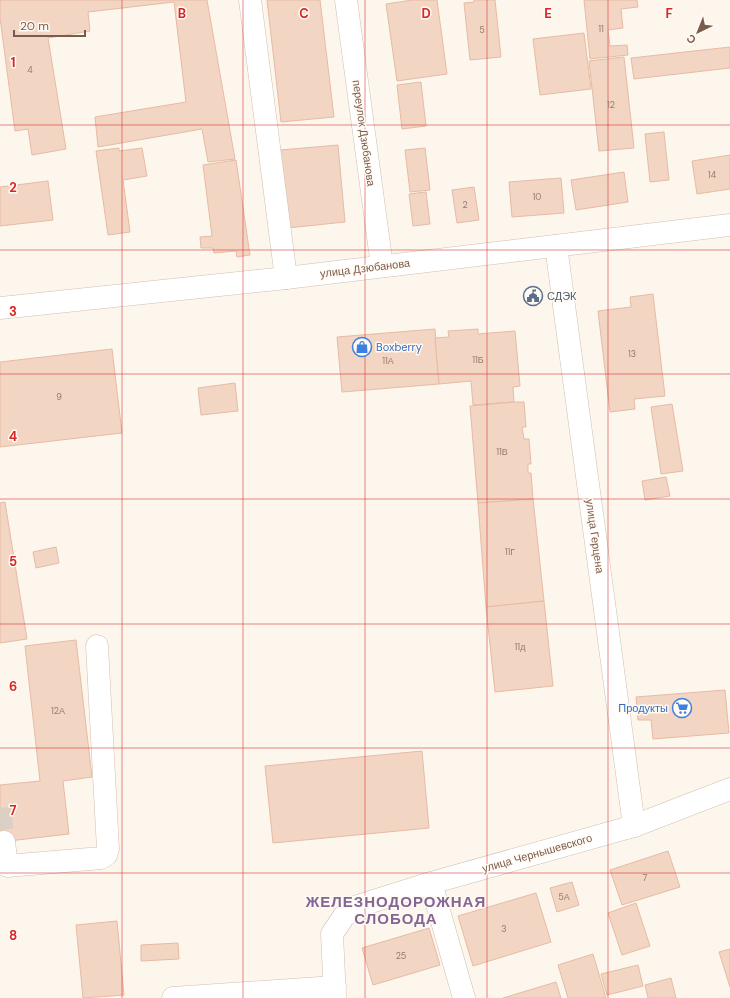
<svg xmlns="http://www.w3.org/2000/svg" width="730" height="998" viewBox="0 0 730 998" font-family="'DM Sans',sans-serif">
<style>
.building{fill:#f3d5c3;stroke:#e6bba3}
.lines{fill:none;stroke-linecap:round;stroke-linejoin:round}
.minor-tunnel{stroke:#dcd0c4;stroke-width:22;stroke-dasharray:22 11;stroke-linecap:butt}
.minor-casing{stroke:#d1beb0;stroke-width:23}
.minor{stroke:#fff;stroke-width:22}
.grid{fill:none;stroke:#d62828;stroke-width:1;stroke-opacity:0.55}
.labels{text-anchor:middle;stroke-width:3;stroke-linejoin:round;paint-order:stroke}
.number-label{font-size:9px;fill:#987a6a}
.street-label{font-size:11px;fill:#7a5c4d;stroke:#fffaf3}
.service-label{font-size:11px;fill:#4e5e75;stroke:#fffaf3;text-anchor:start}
.shop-label{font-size:11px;fill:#366cbe;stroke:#fffaf3;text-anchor:start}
.district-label{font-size:15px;font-weight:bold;letter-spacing:1px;fill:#846695;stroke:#fffaf3}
.grid-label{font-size:13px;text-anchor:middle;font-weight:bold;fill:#d62828;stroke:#fffaf3;stroke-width:3;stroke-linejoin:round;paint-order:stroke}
</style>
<rect width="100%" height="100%" fill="#fdf6ec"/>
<g class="building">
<polygon points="0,0 207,0 235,159 208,162 202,129 98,147 95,117 186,102 174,2 88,12 90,31 48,38 66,149 32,155 28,129 15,131 0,18"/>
<polygon points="267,0 320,0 334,117 281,122"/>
<polygon points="412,0 437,0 447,74 397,81 386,4"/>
<polygon points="474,0 495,0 501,57 470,60 464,3 474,2"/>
<polygon points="584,0 637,0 638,7 621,9 623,28 608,30 610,46 627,45 628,55 590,59"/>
<polygon points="584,33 591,89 540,95 533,39"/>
<polygon points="730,47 730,68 634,79 631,58"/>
<polygon points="624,57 634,148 599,151 589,61"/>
<polygon points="421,82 426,126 402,129 397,85"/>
<polygon points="664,132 669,180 650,182 645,134"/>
<polygon points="338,145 345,222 287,228 280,150"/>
<polygon points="119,148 119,151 142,148 147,176 123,180 130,232 108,235 96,151"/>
<polygon points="425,148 430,190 410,192 405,150"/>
<polygon points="730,155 730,189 697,194 692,161"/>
<polygon points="236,160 250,255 237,257 236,251 214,253 213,248 201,248 200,237 212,236 203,165"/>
<polygon points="624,172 628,202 576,210 571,180"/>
<polygon points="561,178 564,213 512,217 509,182"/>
<polygon points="48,181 53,220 0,226 0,187"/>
<polygon points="474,187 479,220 457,223 452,190"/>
<polygon points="426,192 430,224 413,226 409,194"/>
<polygon points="653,294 665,396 634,399 635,409 610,412 598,311 631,307 630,297"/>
<polygon points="435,329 439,384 342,392 337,337"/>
<polygon points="478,329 478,334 515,331 520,386 513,387 514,402 473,405 471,381 439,384 435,338 449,337 448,331"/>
<polygon points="112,349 122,433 0,447 0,362"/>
<polygon points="235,383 238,411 201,415 198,388"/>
<polygon points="514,402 524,402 526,427 522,427 524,439 529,439 531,464 528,464 528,473 531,473 533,499 478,503 470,406"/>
<polygon points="672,404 683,471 661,474 651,407"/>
<polygon points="666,477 670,496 645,500 642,481"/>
<polygon points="533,499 544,601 486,607 478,503"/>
<polygon points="5,502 27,639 0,643 0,503"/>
<polygon points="56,547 59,563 36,568 33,552"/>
<polygon points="544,601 553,686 495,692 486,607"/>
<polygon points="76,640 92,777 63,781 69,834 0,842 0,785 40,781 25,646"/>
<polygon points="725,690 729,733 653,739 651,720 638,720 636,697"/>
<polygon points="422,751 429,828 273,843 265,766"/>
<polygon points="668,851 680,887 622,905 610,870"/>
<polygon points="572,882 579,905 557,912 550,888"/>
<polygon points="536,893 551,942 473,966 458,916"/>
<polygon points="636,903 650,946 622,955 608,913"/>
<polygon points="117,921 124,995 83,998 76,925"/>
<polygon points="429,928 440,965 373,985 362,948"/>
<polygon points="178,943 179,959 141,961 141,945"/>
<polygon points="730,949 730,987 719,952"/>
<polygon points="593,954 606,998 568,998 558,965"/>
<polygon points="638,965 643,986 607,995 601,974"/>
<polygon points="671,978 676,998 648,998 645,985"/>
<polygon points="556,982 561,998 503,998"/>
</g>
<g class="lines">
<polyline class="minor-tunnel" points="0,808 4,842"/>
<g class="minor-casing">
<g id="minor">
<polyline points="250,0 286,278"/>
<polyline points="346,0 382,266"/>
<polyline points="556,246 634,826"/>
<polyline points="0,308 286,278 730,225"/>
<polyline points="4,842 7,866 101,858 106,855 108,849 97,646"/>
<polyline points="431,883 464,998"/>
<polyline points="173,998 335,987"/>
<polyline points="335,998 332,934 344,916 358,906 431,883 634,826 730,789"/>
</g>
</g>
<use href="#minor" class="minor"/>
</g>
<path class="grid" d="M122,0V998M243,0V998M365,0V998M487,0V998M608,0V998M0,125H730M0,250H730M0,374H730M0,499H730M0,624H730M0,748H730M0,873H730"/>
<defs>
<g id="civic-ring" transform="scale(1)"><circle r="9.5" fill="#fffaf3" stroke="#5c6f8a" stroke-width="1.5"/><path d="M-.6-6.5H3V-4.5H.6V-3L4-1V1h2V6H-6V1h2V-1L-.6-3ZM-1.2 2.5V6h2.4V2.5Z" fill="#5c6f8a"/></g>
<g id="shop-ring" transform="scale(1)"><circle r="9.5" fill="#fffaf3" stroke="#3f7fe0" stroke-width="1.5"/><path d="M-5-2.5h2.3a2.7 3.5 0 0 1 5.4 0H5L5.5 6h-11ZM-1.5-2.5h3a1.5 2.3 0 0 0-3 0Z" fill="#3f7fe0"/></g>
<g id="supermarket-ring" transform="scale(1)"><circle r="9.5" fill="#fffaf3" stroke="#3f7fe0" stroke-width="1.5"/><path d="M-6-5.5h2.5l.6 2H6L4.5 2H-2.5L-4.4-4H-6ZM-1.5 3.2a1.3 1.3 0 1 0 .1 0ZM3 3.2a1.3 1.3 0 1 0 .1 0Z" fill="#3f7fe0"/></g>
</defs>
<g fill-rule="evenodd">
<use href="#civic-ring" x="533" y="296"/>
<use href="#shop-ring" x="362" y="347"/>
<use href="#supermarket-ring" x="682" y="708"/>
</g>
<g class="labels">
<g class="number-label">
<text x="601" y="32">11</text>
<text x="482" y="33">5</text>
<text x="30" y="73">4</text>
<text x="611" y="108">12</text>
<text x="712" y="178">14</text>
<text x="537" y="200">10</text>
<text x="465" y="208">2</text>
<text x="632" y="357">13</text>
<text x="478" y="363">11Б</text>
<text x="388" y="364">11А</text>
<text x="59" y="400">9</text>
<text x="502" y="455">11В</text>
<text x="510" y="555">11Г</text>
<text x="520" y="650">11д</text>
<text x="58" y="714">12А</text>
<text x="645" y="881">7</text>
<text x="564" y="900">5А</text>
<text x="504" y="932">3</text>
<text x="401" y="959">25</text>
</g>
<g class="street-label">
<text transform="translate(364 133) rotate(82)" y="4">переулок Дзюбанова</text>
<text transform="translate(365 268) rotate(-7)" y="4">улица Дзюбанова</text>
<text transform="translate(595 536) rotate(82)" y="4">улица Герцена</text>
<text transform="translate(537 853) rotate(-16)" y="4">улица Чернышевского</text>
</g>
<g class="service-label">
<text x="547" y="300">СДЭК</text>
</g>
<g class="shop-label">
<text x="376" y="351">Boxberry</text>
<text x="668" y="712" text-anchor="end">Продукты</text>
</g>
<g class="district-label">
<text x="396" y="907">ЖЕЛЕЗНОДОРОЖНАЯ<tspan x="396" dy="17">СЛОБОДА</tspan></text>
</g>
</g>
<g class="grid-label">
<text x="182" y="18">B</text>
<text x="304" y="18">C</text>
<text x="426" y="18">D</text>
<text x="548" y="18">E</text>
<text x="669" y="18">F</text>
<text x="13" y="67">1</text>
<text x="13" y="192">2</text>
<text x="13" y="316">3</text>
<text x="13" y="441">4</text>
<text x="13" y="566">5</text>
<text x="13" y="691">6</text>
<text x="13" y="815">7</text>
<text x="13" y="940">8</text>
</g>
<g transform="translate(698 32) rotate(223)" stroke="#fffaf3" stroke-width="3" paint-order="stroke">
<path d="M0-3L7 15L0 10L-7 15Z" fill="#7a5c4d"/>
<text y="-6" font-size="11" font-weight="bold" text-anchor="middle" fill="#7a5c4d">С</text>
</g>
<path d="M14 30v6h71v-6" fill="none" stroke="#7a5c4d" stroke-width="2"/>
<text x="20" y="30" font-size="12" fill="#7a5c4d" stroke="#fffaf3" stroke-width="3" paint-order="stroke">20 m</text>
</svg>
